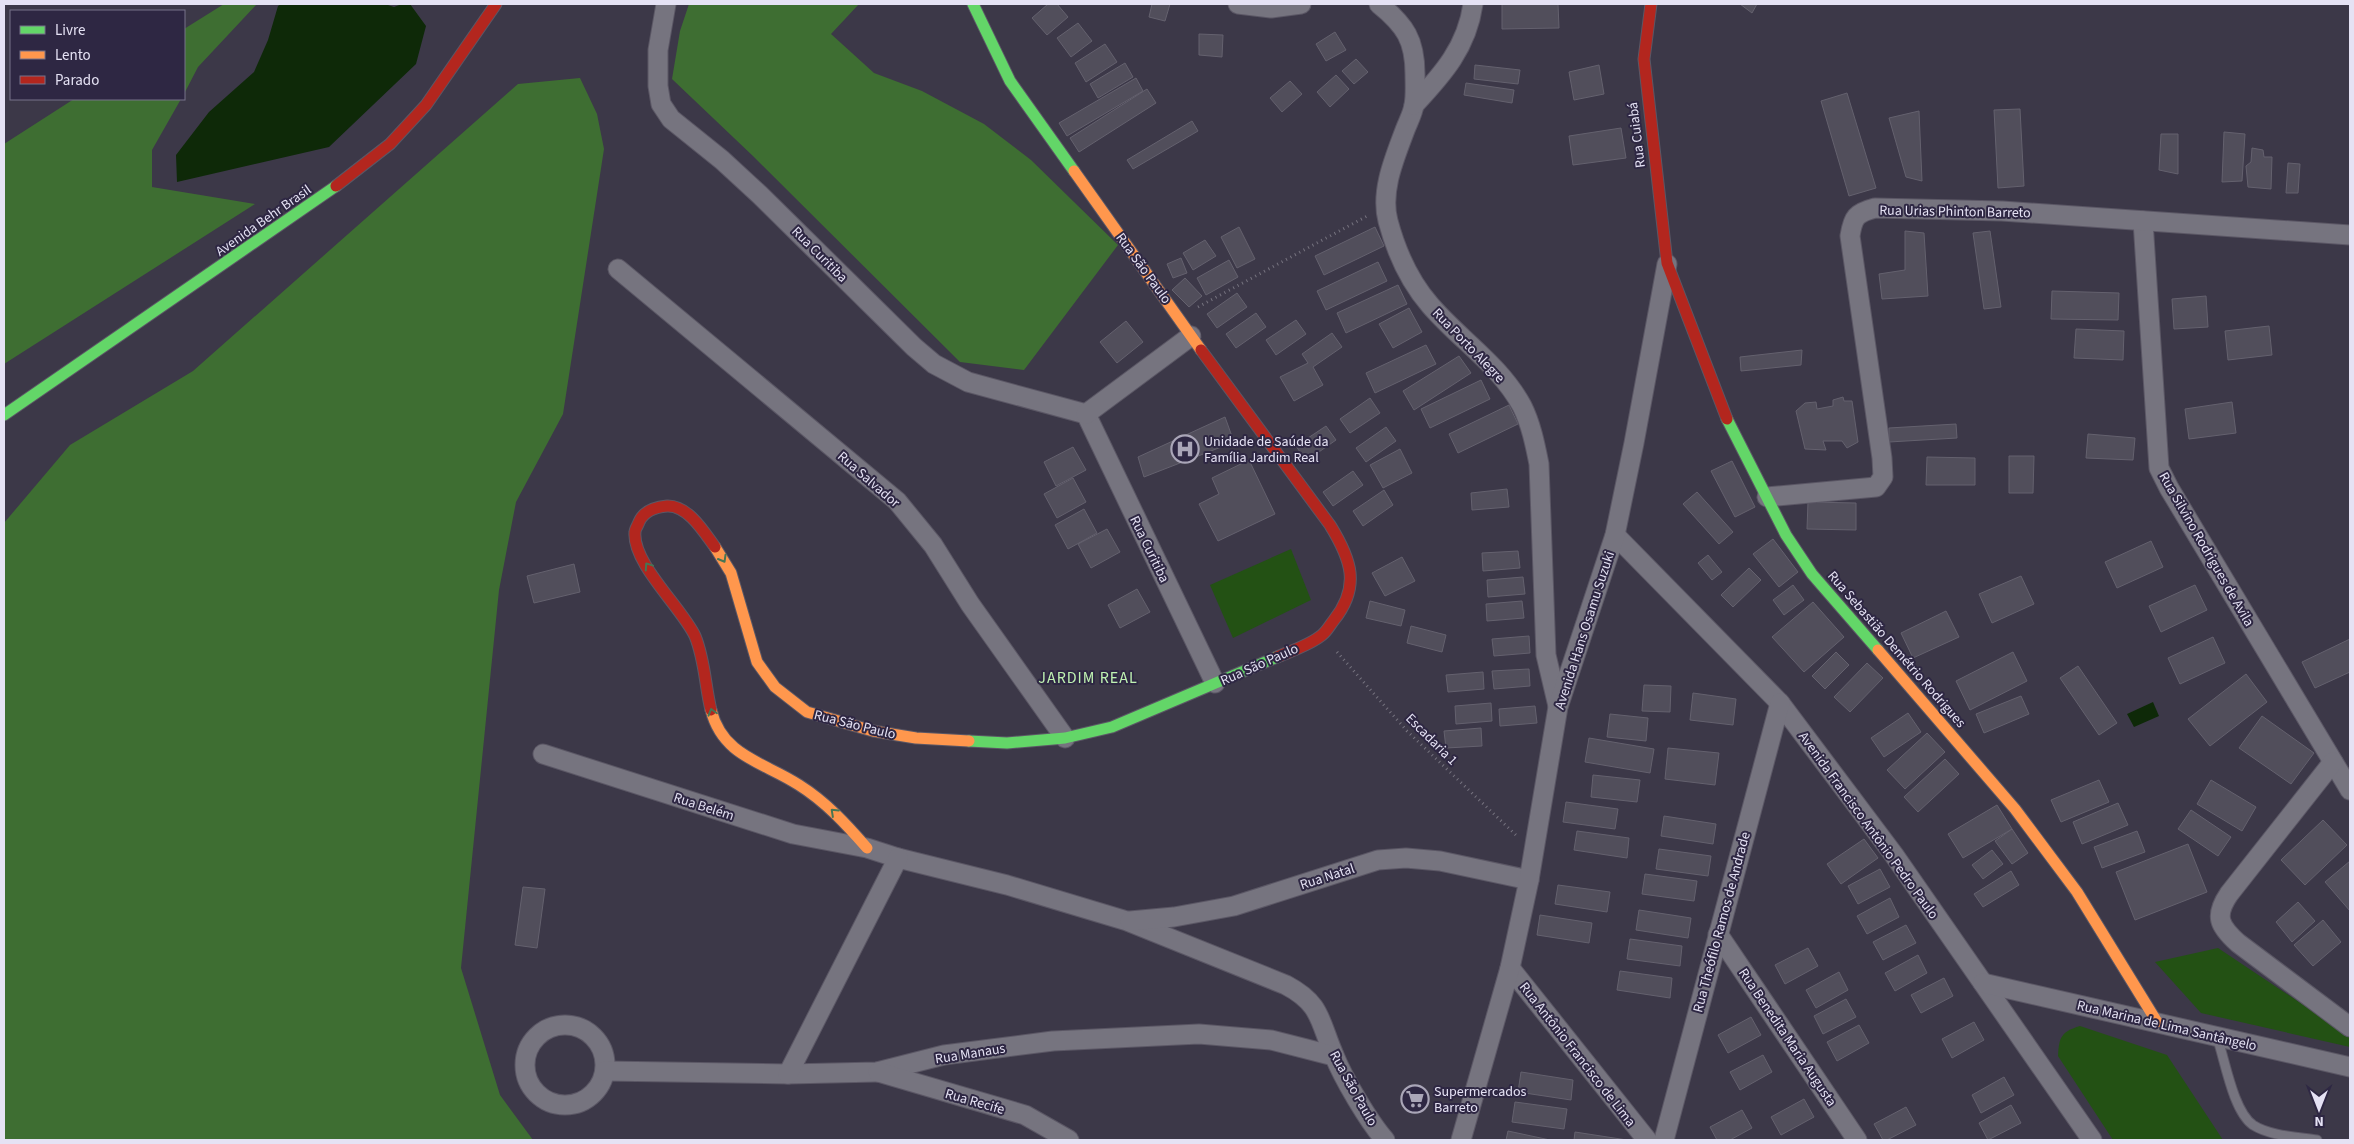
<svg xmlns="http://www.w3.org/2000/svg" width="2354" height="1144" viewBox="0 0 2354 1144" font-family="'Source Sans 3',sans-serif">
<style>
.green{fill:#235114}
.forest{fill:#3e6e32}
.water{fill:#0e2908}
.building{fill:#514e5b;stroke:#64616e}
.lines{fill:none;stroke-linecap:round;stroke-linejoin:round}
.lane-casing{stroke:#5b5765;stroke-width:11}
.street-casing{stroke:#5b5765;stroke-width:21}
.fast-casing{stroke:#5b5765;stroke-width:13}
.slow-casing{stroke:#5b5765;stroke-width:13}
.jam-casing{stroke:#5b5765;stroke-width:13}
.path{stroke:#76737f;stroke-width:3;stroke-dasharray:1 4;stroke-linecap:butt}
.lane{stroke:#76747f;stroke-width:9}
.street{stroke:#76747f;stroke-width:19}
.fast{stroke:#63d668;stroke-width:11}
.slow{stroke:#ff974d;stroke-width:11}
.jam{stroke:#b3261e;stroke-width:11}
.oneway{stroke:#467654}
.labels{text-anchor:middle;stroke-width:4;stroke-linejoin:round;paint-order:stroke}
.street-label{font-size:14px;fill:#e5e2f4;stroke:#2e2743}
.poi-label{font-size:14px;fill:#e5e2f4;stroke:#2e2743;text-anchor:start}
.quarter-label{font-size:16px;letter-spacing:1px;fill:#bff2b2;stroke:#2e2743}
</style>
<rect width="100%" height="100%" fill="#3c3848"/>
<g class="green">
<polygon points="1291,549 1311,600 1233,638 1210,585"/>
<polygon points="2218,948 2350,1036 2350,1047 2201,1013 2155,962"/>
<path d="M2080,1026L2167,1055L2223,1140H2113L2058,1056C2059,1037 2061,1032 2080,1026Z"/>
</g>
<g class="forest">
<polygon points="224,4 257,4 198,67 184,94 184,29"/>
<polygon points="689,4 859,4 831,34 874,73 922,91 984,124 1031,160 1118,245 1024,370 960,362 754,157 672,79 680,31"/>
<polygon points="580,78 597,114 604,149 563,414 516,502 499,590 461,968 500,1095 533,1140 4,1140 4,523 70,445 193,371 518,84"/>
<polygon points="74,99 181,99 152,150 152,187 255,204 4,364 4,144"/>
</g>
<g class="water">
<polygon points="281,4 385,4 394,7 402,4 410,4 426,26 416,64 329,147 177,182 176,155 209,112 254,72 268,40 278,6"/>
<polygon points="2153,702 2159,716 2134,727 2127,714"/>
</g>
<g class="building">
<polygon points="1048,4 1057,4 1068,17 1047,35 1032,18"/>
<polygon points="1152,4 1170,4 1165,21 1149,17"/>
<polygon points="1502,4 1558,4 1559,28 1502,29"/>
<polygon points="1740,4 1757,4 1752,13"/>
<polygon points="1078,23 1092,41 1071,57 1057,38"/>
<polygon points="1335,32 1346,50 1326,61 1316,44"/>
<polygon points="1199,34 1223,35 1222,57 1199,55"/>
<polygon points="1105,44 1117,62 1086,82 1075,63"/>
<polygon points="1356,59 1368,72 1354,84 1342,71"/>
<polygon points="1125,63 1133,77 1098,98 1090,84"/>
<polygon points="1475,65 1520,70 1518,84 1474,79"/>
<polygon points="1599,65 1604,94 1574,100 1569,72"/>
<polygon points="1336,75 1349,89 1330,107 1317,92"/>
<polygon points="1136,78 1143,91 1067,136 1059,123"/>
<polygon points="1290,81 1302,94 1282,112 1270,98"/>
<polygon points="1466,83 1514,90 1512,103 1464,95"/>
<polygon points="1147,89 1156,103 1079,152 1070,138"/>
<polygon points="1847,93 1876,188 1849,196 1821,101"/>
<polygon points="2020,109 2024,186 1998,188 1994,110"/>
<polygon points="1919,111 1922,181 1906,177 1889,118"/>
<polygon points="1192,121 1198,131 1133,169 1127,160"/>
<polygon points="1621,128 1626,158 1573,165 1569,136"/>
<polygon points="2224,132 2245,134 2242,181 2222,182"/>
<polygon points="2161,134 2178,134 2178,174 2159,170"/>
<polygon points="2252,148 2263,150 2264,157 2272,157 2271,189 2248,187 2246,166 2251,162"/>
<polygon points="2288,163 2300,164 2298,193 2286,193"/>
<polygon points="1239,227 1255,259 1237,268 1221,237"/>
<polygon points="1375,227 1384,246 1324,275 1315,256"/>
<polygon points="1905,231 1924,233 1928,296 1882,299 1879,274 1905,270"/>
<polygon points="1990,231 2001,307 1984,309 1973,233"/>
<polygon points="1205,240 1216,256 1193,270 1183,253"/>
<polygon points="1181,258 1187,273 1173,278 1167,264"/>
<polygon points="1229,260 1238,277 1206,295 1197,278"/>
<polygon points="1378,262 1387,281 1326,310 1317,291"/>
<polygon points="1185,278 1202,296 1189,307 1172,290"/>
<polygon points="1398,285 1407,304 1346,333 1337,313"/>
<polygon points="2052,291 2119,293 2118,320 2051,319"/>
<polygon points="1237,293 1247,307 1217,328 1207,314"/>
<polygon points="2206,296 2208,327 2174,329 2172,299"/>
<polygon points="1409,308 1422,332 1393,348 1379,324"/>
<polygon points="1256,313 1266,327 1236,348 1226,334"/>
<polygon points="1296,320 1306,334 1276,355 1266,340"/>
<polygon points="1126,321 1143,342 1117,363 1100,342"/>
<polygon points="2269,326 2272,355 2228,360 2225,331"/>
<polygon points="2076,329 2124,331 2123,360 2074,358"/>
<polygon points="1332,333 1342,347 1313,367 1323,385 1294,401 1280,377 1308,363 1302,354"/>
<polygon points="1426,345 1436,364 1375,393 1366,373"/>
<polygon points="1802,350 1801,365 1741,371 1740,357"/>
<polygon points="1459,356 1471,373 1414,410 1403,391"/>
<polygon points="1481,380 1490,399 1430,428 1421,409"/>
<polygon points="1843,397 1844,401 1852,401 1858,442 1847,448 1842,441 1823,441 1826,450 1805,449 1796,411 1805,403 1816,402 1817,409 1833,406 1833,400"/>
<polygon points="1370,398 1380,413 1350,433 1340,419"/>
<polygon points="2232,402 2236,433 2189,439 2185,409"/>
<polygon points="1509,405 1518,424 1458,453 1449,434"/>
<polygon points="1225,417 1234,442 1144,477 1138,457"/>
<polygon points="1956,424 1957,438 1889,442 1889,428"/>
<polygon points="1326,426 1336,440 1306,461 1296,446"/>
<polygon points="1386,427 1396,441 1366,462 1356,448"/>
<polygon points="2088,434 2135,438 2133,460 2086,458"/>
<polygon points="1073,447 1086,470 1056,486 1044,462"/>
<polygon points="1400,449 1412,473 1383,488 1370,465"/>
<polygon points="2009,456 2034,456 2033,493 2009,493"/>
<polygon points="1927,457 1975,458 1975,485 1926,485"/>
<polygon points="1249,460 1275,514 1218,541 1199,504 1219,494 1212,478"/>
<polygon points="1732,461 1755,507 1735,517 1711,471"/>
<polygon points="1353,471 1363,485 1333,506 1323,492"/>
<polygon points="1073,478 1086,502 1057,518 1044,494"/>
<polygon points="1507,489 1509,507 1472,510 1471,493"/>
<polygon points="1384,490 1393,505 1363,526 1353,511"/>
<polygon points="1697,492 1733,532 1719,544 1683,504"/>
<polygon points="1808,502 1856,503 1856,530 1807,529"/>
<polygon points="1084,509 1097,533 1068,549 1055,525"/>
<polygon points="1107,529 1120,552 1091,568 1078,544"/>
<polygon points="1773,539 1798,572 1779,587 1753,554"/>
<polygon points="2151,541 2163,567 2117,588 2105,562"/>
<polygon points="1518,551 1520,568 1483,571 1482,553"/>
<polygon points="1708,555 1722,572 1712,580 1698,563"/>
<polygon points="1402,557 1415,581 1385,596 1372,573"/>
<polygon points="574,564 580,592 534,603 527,576"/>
<polygon points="1749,568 1761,580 1733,607 1721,595"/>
<polygon points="2021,576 2034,604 1992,623 1979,594"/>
<polygon points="1523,577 1525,594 1488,597 1487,580"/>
<polygon points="1793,585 1804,600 1784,615 1773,600"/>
<polygon points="2195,585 2207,610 2161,632 2149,606"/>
<polygon points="1137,589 1150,612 1120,628 1108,605"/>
<polygon points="1370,601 1405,610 1401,626 1366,618"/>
<polygon points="1522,601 1524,618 1487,621 1486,604"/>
<polygon points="1813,602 1844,637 1804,672 1772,637"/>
<polygon points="1946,611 1959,637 1913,658 1901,633"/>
<polygon points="1411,626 1446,635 1442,652 1407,643"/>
<polygon points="1529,636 1530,653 1494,656 1492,639"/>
<polygon points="2213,637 2225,663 2180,684 2168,658"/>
<polygon points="2350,639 2350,672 2315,688 2302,662"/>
<polygon points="1836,652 1849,665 1825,689 1812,676"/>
<polygon points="2013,652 2027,681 1970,710 1956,681"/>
<polygon points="1867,663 1883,678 1850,712 1834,697"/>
<polygon points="2078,666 2117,723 2099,735 2060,678"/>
<polygon points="1529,669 1530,686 1494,689 1492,671"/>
<polygon points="1483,672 1484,689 1448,692 1446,675"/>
<polygon points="2246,674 2267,702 2210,746 2188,719"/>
<polygon points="1644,685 1671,686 1670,712 1642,711"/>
<polygon points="1693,693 1736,699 1733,725 1690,720"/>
<polygon points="2021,696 2029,714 1984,733 1976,714"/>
<polygon points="1491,703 1492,721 1456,724 1455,706"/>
<polygon points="1535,706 1537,723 1500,726 1499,709"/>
<polygon points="1908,713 1921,732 1884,757 1871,738"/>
<polygon points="1610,714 1648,718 1646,741 1607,737"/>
<polygon points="2262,716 2314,753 2291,784 2239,748"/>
<polygon points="1481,728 1482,746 1446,748 1444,731"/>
<polygon points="1927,733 1945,752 1905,789 1887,770"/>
<polygon points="1589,738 1654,749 1650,773 1585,762"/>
<polygon points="1668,748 1719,753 1715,785 1665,779"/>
<polygon points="1945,759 1959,774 1918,812 1904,797"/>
<polygon points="1593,775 1640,780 1637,802 1591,797"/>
<polygon points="2099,780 2109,802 2061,822 2051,800"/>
<polygon points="2211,780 2256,807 2242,831 2197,804"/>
<polygon points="1566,802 1618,809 1615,829 1563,822"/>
<polygon points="2118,803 2128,825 2082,844 2073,822"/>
<polygon points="1997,805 2012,829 1963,858 1948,834"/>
<polygon points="2191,810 2231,837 2218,856 2178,829"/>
<polygon points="1664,816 1716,824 1713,844 1661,836"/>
<polygon points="2323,820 2347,845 2305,885 2281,860"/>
<polygon points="2012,829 2028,853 2012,864 1995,841"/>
<polygon points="1577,831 1629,838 1627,858 1574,850"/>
<polygon points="2137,831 2145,852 2102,868 2094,847"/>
<polygon points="1864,839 1878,858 1841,884 1827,864"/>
<polygon points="2188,844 2207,892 2135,920 2116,872"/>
<polygon points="1659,849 1711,856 1708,876 1656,869"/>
<polygon points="1992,850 2003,864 1983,879 1972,865"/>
<polygon points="2350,861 2350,911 2325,882"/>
<polygon points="1880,869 1890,887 1858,904 1848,886"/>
<polygon points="2011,871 2019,885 1983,907 1974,894"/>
<polygon points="1645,874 1697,881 1694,901 1642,894"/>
<polygon points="1558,885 1610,892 1607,912 1555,904"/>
<polygon points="523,887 545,889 537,948 515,945"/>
<polygon points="1890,898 1899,917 1867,934 1857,916"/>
<polygon points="2298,902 2315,921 2292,942 2276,922"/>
<polygon points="1639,910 1691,918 1688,938 1636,930"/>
<polygon points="1540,915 1592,923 1589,943 1537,935"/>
<polygon points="2323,920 2341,942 2313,966 2294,945"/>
<polygon points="1906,925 1916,943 1883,960 1873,942"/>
<polygon points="1630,939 1682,946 1680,966 1627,959"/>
<polygon points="1808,948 1818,966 1785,984 1775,965"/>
<polygon points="1918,955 1927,973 1895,991 1885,973"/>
<polygon points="1620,971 1672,978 1670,998 1617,990"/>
<polygon points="1839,972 1848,990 1816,1008 1806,990"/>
<polygon points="1944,978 1953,996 1921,1013 1911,995"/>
<polygon points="1846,999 1856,1017 1823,1034 1814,1016"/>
<polygon points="1751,1017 1761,1035 1728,1053 1718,1035"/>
<polygon points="1974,1022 1984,1040 1952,1058 1942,1039"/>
<polygon points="1859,1025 1869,1043 1837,1061 1827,1042"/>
<polygon points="1763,1055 1772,1072 1740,1090 1730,1072"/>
<polygon points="1521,1072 1573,1080 1571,1100 1518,1092"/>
<polygon points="2004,1077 2014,1095 1981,1113 1972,1095"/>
<polygon points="1804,1099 1814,1117 1781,1135 1771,1117"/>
<polygon points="1515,1102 1567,1109 1564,1129 1512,1122"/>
<polygon points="2011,1105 2021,1123 1988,1140 1979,1123"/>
<polygon points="1906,1107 1916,1125 1887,1140 1883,1140 1874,1124"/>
<polygon points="1742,1110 1752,1128 1730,1140 1717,1140 1710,1127"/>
<polygon points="1508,1131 1550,1140 1506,1140"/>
<polygon points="1575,1132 1627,1140 1574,1140"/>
</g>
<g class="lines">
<g class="lane-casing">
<path id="lane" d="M2217,1037C2225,1060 2233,1111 2253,1125C2270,1136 2298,1137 2317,1140"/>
</g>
<g class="street-casing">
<g id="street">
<polyline points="666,4 658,50 658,86 661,104 671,119 722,160 760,195 914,347 934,364 968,382 1086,414 1215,683"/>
<polyline points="1238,4 1271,8 1301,4"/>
<path d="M1379,4C1405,25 1415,40 1415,74C1415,84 1416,95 1414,105C1413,113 1408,122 1405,130C1395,157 1380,191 1388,221C1396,251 1410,282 1430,305C1460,340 1500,365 1522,406C1531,424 1535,444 1539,464L1546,655L1558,706"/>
<path d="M1414,105C1443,74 1467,47 1473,4"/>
<polyline points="2143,221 2159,468 2169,488 2350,790"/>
<polyline points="618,269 897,501 933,545 970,604 1065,738"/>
<polyline points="1086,414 1191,336"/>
<path d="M1767,497L1876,487L1883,477L1882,458L1850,236C1853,217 1856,213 1875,208L2002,211L2350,235"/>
<polyline points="1615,535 1780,703 1894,855 2092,1140"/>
<path d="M543,754L793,834L867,848L898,858L1007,885L1127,921L1286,985C1322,1004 1319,1021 1334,1055C1343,1078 1369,1122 1385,1140"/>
<path d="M2333,762L2229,894C2214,916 2219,926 2238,943L2350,1027"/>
<polyline points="1130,921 1174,917 1234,906 1378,860 1406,858 1440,861 1529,880"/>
<polyline points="1718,934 1857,1140"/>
<polyline points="1510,968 1647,1140"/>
<polyline points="1983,983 2350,1067"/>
<circle cx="565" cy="1065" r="40"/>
<polyline points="605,1071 788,1074 877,1072 944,1055 1053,1041 1199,1034 1271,1040 1334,1056"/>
<polyline points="878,1072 1025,1115 1069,1140"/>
<polyline points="788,1074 898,858"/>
<polyline points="1461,1140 1510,968 1529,880 1558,707 1615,535 1634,443 1667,264"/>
<polyline points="1664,1140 1780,703"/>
</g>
</g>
<g class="fast-casing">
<g id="fast">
<polyline points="973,4 1010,81 1074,171"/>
<polyline points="4,415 336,186"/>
<polyline points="1727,419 1786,535 1812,574 1878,650"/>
<polyline points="969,741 1007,743 1065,738 1112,727 1277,657"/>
</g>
</g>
<g class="slow-casing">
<g id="slow">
<polyline points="1074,171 1201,350"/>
<polyline points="715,547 731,573 757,662 775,687 807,712 873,731 916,738 969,741"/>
<polyline points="1878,650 2015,809 2077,892 2157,1022"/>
<path d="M711,710C723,757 764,762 799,785C826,802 846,824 867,848"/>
</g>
</g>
<g class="jam-casing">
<g id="jam">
<polyline points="1651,4 1644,59 1667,263 1727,419"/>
<polyline points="336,186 390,144 426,105 496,4"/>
<path d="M1201,350L1330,525C1351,559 1361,586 1334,620C1330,625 1327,631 1322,635C1310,645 1291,651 1277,657"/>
<path d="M711,710C705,686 705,660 695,636C682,608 632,563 635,532C635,529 638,525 639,522C644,510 656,507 667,506C688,505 704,532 715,547"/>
</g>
</g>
<g class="path">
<polyline points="1198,307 1369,215"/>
<polyline points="1337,652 1407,731 1518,837"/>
</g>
<use href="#lane" class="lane"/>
<use href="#street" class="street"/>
<use href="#fast" class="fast"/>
<use href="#slow" class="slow"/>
<use href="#jam" class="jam"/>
</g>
<defs><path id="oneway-chevron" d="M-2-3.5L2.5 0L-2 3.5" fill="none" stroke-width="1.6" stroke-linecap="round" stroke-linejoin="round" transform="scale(1.25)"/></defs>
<g class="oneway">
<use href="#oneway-chevron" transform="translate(723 559) rotate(60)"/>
<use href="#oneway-chevron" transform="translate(648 566) rotate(-124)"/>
<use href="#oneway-chevron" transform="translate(712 712) rotate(-106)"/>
<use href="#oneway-chevron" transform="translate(834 812) rotate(-137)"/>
</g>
<defs>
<g id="hospital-ring" transform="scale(1.4375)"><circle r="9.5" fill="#2e2743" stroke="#aaa6b8" stroke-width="1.5"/><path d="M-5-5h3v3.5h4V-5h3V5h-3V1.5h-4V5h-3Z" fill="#aaa6b8"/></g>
<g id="supermarket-ring" transform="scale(1.4375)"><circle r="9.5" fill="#2e2743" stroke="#aaa6b8" stroke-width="1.5"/><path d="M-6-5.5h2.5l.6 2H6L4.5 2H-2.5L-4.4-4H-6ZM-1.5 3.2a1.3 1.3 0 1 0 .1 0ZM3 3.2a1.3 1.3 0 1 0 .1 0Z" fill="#aaa6b8"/></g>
</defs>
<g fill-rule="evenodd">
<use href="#hospital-ring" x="1185" y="449"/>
<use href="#supermarket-ring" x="1415" y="1099"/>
</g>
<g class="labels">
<g class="street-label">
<text transform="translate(1636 135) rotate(-97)" y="5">Rua Cuiabá</text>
<text transform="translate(1955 211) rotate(1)" y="5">Rua Urias Phinton Barreto</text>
<text transform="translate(263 220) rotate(-35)" y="5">Avenida Behr Brasil</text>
<text transform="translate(820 254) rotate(45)" y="5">Rua Curitiba</text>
<text transform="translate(1144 268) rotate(54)" y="5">Rua São Paulo</text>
<text transform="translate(1469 345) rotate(46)" y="5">Rua Porto Alegre</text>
<text transform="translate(869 479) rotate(41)" y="5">Rua Salvador</text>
<text transform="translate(1150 549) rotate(64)" y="5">Rua Curitiba</text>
<text transform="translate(2207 549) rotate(60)" y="5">Rua Silvino Rodrigues de Avila</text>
<text transform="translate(1584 630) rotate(-72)" y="5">Avenida Hans Osamu Suzuki</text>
<text transform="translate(1897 649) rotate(49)" y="5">Rua Sebastião Demétrio Rodrigues</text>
<text transform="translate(1259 664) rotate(-24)" y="5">Rua São Paulo</text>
<text transform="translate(855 724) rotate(14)" y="5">Rua São Paulo</text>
<text transform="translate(1432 739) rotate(45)" y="5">Escadaria 1</text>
<text transform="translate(704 806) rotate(18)" y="5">Rua Belém</text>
<text transform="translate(1869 825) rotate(54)" y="5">Avenida Francisco Antônio Pedro Paulo</text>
<text transform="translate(1327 876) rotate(-18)" y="5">Rua Natal</text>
<text transform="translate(1721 922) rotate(-75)" y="5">Rua Theófilo Ramos de Andrade</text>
<text transform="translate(2167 1025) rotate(13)" y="5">Rua Marina de Lima Santângelo</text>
<text transform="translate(1788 1037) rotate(56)" y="5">Rua Benedita Maria Augusta</text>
<text transform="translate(970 1053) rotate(-9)" y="5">Rua Manaus</text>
<text transform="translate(1578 1054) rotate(52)" y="5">Rua Antônio Francisco de Lima</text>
<text transform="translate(1354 1088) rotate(61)" y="5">Rua São Paulo</text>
<text transform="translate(975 1101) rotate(16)" y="5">Rua Recife</text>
</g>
<g class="poi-label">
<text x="1204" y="446">Unidade de Saúde da<tspan x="1204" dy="16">Família Jardim Real</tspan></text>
<text x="1434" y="1096">Supermercados<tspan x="1434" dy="16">Barreto</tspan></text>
</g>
<g class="quarter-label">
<text x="1088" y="683">JARDIM REAL</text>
</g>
</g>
<rect width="2354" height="1144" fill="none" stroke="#e5e2f4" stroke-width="10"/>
<rect x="10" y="10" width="175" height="90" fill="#2e2743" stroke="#77728a"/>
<rect x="20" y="26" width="25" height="8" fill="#63d668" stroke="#77728a"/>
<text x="55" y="35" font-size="15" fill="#e5e2f4">Livre</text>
<rect x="20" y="51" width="25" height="8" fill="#ff974d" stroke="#77728a"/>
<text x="55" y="60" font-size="15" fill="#e5e2f4">Lento</text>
<rect x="20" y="76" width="25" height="8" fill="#b3261e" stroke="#77728a"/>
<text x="55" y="85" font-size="15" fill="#e5e2f4">Parado</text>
<g transform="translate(2319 1109) rotate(180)" stroke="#2e2743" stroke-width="4" paint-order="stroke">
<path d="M0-4L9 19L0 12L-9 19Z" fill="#e5e2f4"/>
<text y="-8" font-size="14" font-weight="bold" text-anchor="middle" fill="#e5e2f4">N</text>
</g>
</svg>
